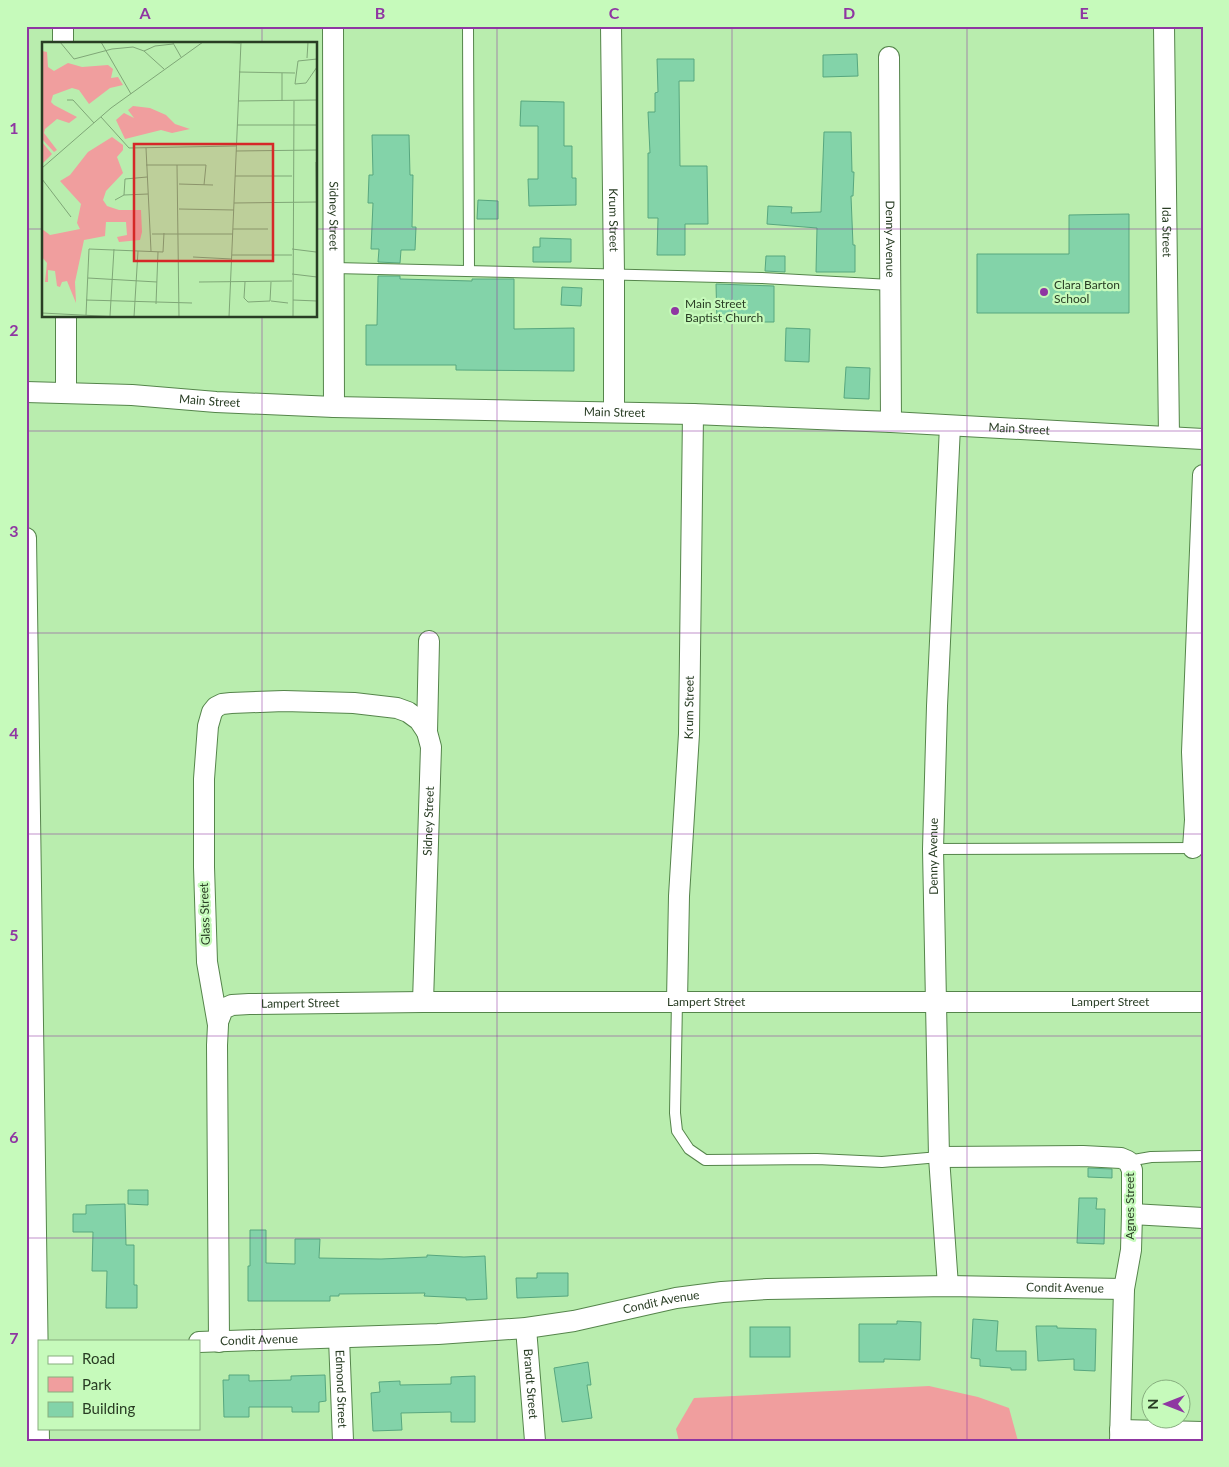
<svg xmlns="http://www.w3.org/2000/svg" width="1229" height="1467" viewBox="0 0 1229 1467" font-family="Lato,sans-serif">
<style>
.green{fill:#f09e9e}
.building{fill:#83d3a9;stroke:#57a77f}
.lines{fill:none;stroke-linecap:round;stroke-linejoin:round}
.service-casing{stroke:#55854b;stroke-width:12}
.minor-casing{stroke:#55854b;stroke-width:22}
.service{stroke:#fff;stroke-width:10}
.minor{stroke:#fff;stroke-width:20}
.grid{fill:none;stroke:#8f36a2;stroke-width:1;stroke-opacity:0.55}
.poi-dot{fill:#8f36a2;stroke:#c6fabb;stroke-width:2}
.labels{text-anchor:middle;stroke-width:4.5;stroke-linejoin:round;paint-order:stroke}
.street-label{font-size:12px;fill:#293d24;stroke:#c6fabb}
.poi-label{font-size:12px;fill:#293d24;stroke:#c6fabb;text-anchor:start}
.inset-road{fill:none;stroke:#7fa777;stroke-width:1}
.view{fill:#d62828;fill-opacity:0.15;stroke:#d62828;stroke-width:2.5}
.inset-edge{fill:none;stroke:#293d24;stroke-width:2.5}
.neatline{fill:none;stroke:#8f36a2;stroke-width:2}
.grid-label{font-size:16px;text-anchor:middle;font-weight:bold;fill:#8f36a2}
</style>
<rect width="100%" height="100%" fill="#b9edae"/>
<polygon class="green" points="929,1386 978,1397 1009,1408 1018,1441 679,1441 676,1429 694,1398"/>
<g class="building">
<polygon points="857,54 858,76 823,77 823,55"/>
<polygon points="657,59 694,59 694,81 679,81 680,166 707,166 708,224 685,224 685,255 657,255 658,218 648,218 648,153 650,153 648,112 655,112 655,93 658,92"/>
<polygon points="521,101 564,102 564,146 572,146 572,178 576,178 576,205 529,206 528,179 538,179 538,126 520,126"/>
<polygon points="824,132 851,132 852,172 854,172 853,196 851,196 853,245 855,245 855,272 816,272 817,228 767,224 768,206 792,207 791,213 821,212"/>
<polygon points="372,135 409,135 410,175 413,175 412,227 416,227 415,250 401,250 400,263 378,262 379,249 371,249 373,203 368,203 369,175 373,175"/>
<polygon points="478,200 498,201 498,219 477,219"/>
<polygon points="1129,214 1129,313 977,313 977,254 1069,254 1069,215"/>
<polygon points="540,238 571,239 571,262 533,262 533,247 540,247"/>
<polygon points="766,256 785,256 785,272 765,271"/>
<polygon points="378,276 400,276 400,279 472,281 472,279 514,279 514,329 574,328 574,371 456,370 456,365 366,365 366,325 377,325"/>
<polygon points="716,284 774,286 774,322 717,322"/>
<polygon points="562,287 582,288 581,306 561,305"/>
<polygon points="786,328 810,329 809,362 785,361"/>
<polygon points="846,367 870,368 869,399 844,398"/>
<polygon points="1088,1168 1112,1169 1112,1178 1088,1177"/>
<polygon points="128,1190 148,1190 148,1205 128,1204"/>
<polygon points="1079,1198 1097,1198 1096,1209 1105,1209 1104,1244 1077,1243"/>
<polygon points="125,1204 126,1245 134,1245 134,1285 137,1285 137,1308 106,1308 107,1271 92,1271 93,1232 73,1232 73,1214 86,1214 86,1205"/>
<polygon points="250,1230 266,1230 266,1263 295,1264 295,1239 320,1239 319,1258 381,1259 427,1257 427,1255 464,1257 485,1256 487,1299 466,1300 466,1298 424,1296 425,1293 339,1294 339,1296 330,1296 330,1301 248,1301 248,1266 250,1266"/>
<polygon points="537,1273 568,1273 568,1296 517,1298 516,1278 537,1278"/>
<polygon points="973,1319 998,1321 996,1351 1026,1351 1026,1370 1011,1370 1011,1368 980,1366 980,1359 971,1358"/>
<polygon points="897,1321 921,1322 920,1360 884,1359 884,1362 859,1362 859,1324 897,1324"/>
<polygon points="1036,1326 1057,1326 1057,1328 1096,1329 1095,1371 1074,1370 1074,1359 1038,1361"/>
<rect x="750" y="1327" width="40" height="30"/>
<polygon points="588,1362 591,1385 587,1385 592,1418 562,1422 554,1368"/>
<polygon points="229,1375 249,1375 249,1381 291,1380 291,1376 325,1375 326,1401 319,1402 319,1412 292,1412 292,1407 249,1407 249,1417 224,1417 223,1380 229,1380"/>
<polygon points="475,1376 475,1422 451,1422 451,1412 401,1413 402,1430 373,1431 371,1393 380,1392 379,1382 400,1381 400,1385 451,1384 451,1377"/>
</g>
<g class="lines">
<g class="service-casing">
<g id="service">
<polyline points="468,26 469,271"/>
<polyline points="334,268 762,278 891,285"/>
<polyline points="933,849 1197,848"/>
<polyline points="677,1001 675,1113 677,1131 689,1149 705,1160 817,1159 882,1162 939,1157"/>
<polyline points="1128,1161 1151,1157 1203,1156"/>
</g>
</g>
<g class="minor-casing">
<g id="minor">
<polyline points="63,26 63,44"/>
<path id="s1" d="M333,26L334,407"/>
<path id="s2" d="M611,26L614,275V412"/>
<path id="s3" d="M1164,26L1169,437"/>
<path id="s4" d="M889,57L891,422"/>
<polyline points="66,316 66,393"/>
<path id="s5" d="M26,392L132,395L216,402L334,407L693,414L891,422L1203,439"/>
<polyline points="26,538 39,1441"/>
<polyline points="1193,848 1195,820 1192,752 1203,475"/>
<path id="s6" d="M677,1001L679,896L689,734L693,414"/>
<path id="s7" d="M423,1002L431,747L427,732L429,641"/>
<path id="s8" d="M218,1022L223,1009L232,1005L249,1004L423,1002H1203"/>
<polyline points="939,1157 1083,1156 1121,1158 1128,1161 1132,1170 1132,1214 1131,1250 1124,1289 1120,1441"/>
<polyline points="1132,1214 1203,1218"/>
<path id="s9" d="M948,1286L939,1157L933,849L937,706L950,426"/>
<path id="s10" d="M526,1328L535,1441"/>
<path id="s11" d="M339,1338L343,1441"/>
<path id="s12" d="M199,1342L438,1334L526,1328L574,1321L676,1298L722,1292L767,1289L948,1286L1124,1289"/>
<polyline points="219,1342 217,1045 218,1025 207,962 204,867 204,779 208,726 212,712 216,707 222,704 231,703 284,701 354,703 397,708 408,712 419,720 427,732"/>
<polyline points="1120,1430 1203,1432"/>
</g>
</g>
<use href="#service" class="service"/>
<use href="#minor" class="minor"/>
</g>
<path class="grid" d="M262,26V44M497,26V1441M732,26V1441M967,26V1441M26,229H44M316,229H1203M262,316V1441M26,431H1203M26,633H1203M26,834H1203M26,1036H1203M26,1238H1203"/>
<g class="poi-dot">
<circle cx="1044" cy="292" r="5"/>
<circle cx="675" cy="311" r="5"/>
</g>
<g class="labels">
<g class="street-label">
<text dy="4" stroke="none"><textPath href="#s1" startOffset="190">Sidney Street</textPath></text>
<text dy="4" stroke="none"><textPath href="#s2" startOffset="194">Krum Street</textPath></text>
<text dy="4" stroke="none"><textPath href="#s3" startOffset="206">Ida Street</textPath></text>
<text dy="4" stroke="none"><textPath href="#s4" startOffset="182">Denny Avenue</textPath></text>
<text dy="4" stroke="none"><textPath href="#s5" startOffset="184">Main Street</textPath></text>
<text dy="4" stroke="none"><textPath href="#s5" startOffset="589">Main Street</textPath></text>
<text dy="4" stroke="none"><textPath href="#s5" startOffset="994">Main Street</textPath></text>
<text dy="4" stroke="none"><textPath href="#s6" startOffset="294">Krum Street</textPath></text>
<text dy="4" stroke="none"><textPath href="#s7" startOffset="181">Sidney Street</textPath></text>
<text dy="4" stroke="none"><textPath href="#s9" startOffset="430">Denny Avenue</textPath></text>
<text transform="translate(205 914) rotate(-92)" y="4">Glass Street</text>
<text dy="4" stroke="none"><textPath href="#s8" startOffset="498">Lampert Street</textPath></text>
<text dy="4" stroke="none"><textPath href="#s8" startOffset="92">Lampert Street</textPath></text>
<text dy="4" stroke="none"><textPath href="#s8" startOffset="902">Lampert Street</textPath></text>
<text transform="translate(1130 1206) rotate(-90)" y="4">Agnes Street</text>
<text dy="4" stroke="none"><textPath href="#s12" startOffset="870">Condit Avenue</textPath></text>
<text dy="4" stroke="none"><textPath href="#s12" startOffset="465">Condit Avenue</textPath></text>
<text dy="4" stroke="none"><textPath href="#s12" startOffset="60">Condit Avenue</textPath></text>
<text dy="4" stroke="none"><textPath href="#s10" startOffset="56">Brandt Street</textPath></text>
<text dy="4" stroke="none"><textPath href="#s11" startOffset="51">Edmond Street</textPath></text>
</g>
<g class="poi-label">
<text x="1054" y="289">Clara Barton<tspan x="1054" dy="14">School</tspan></text>
<text x="685" y="308">Main Street<tspan x="685" dy="14">Baptist Church</tspan></text>
</g>
</g>
<g transform="translate(42 42)">
<rect width="275" height="275" fill="#b9edae"/>
<path d="M0,9L5,10L6,25L12,29L26,21L40,25L66,23L71,27L69,36L76,35L81,43L68,46L47,62L37,48L30,46L11,53L9,60L12,63L35,75L27,81L15,77L3,87L2,91L15,108L12,110L0,97ZM91,64L108,66L124,73L133,82L148,87L130,91L119,88L83,97L74,78L82,71L92,76L86,68ZM70,95L81,103V108L75,115L81,131L64,149L61,158L65,164L77,168H99L100,190L98,198L77,200L75,195L85,193L84,180H64L63,194L42,198L33,240L34,261L25,239L20,240L18,245L15,244L13,229L6,228V240H3L5,221L0,215V187L8,193L38,187L35,181L39,162L18,139L28,133L46,110ZM0,100L10,112L0,122Z" fill="#f09e9e"/>
<path class="inset-road" d="M18,0L32,17L70,7L91,5L102,9L113,4L131,2M59,0L89,52M175,0L198,1M131,1L139,15M102,9L122,27M265,16L266,0M275,17L256,19L253,42L264,41L275,25M197,30L253,31M25,58H31L52,81M196,59L275,58M240,59V31M59,75L87,106L194,104M195,83H275M104,106L109,209M194,109L275,108M274,120L275,210M104,123H164L162,143M135,123L137,275M0,126L69,66L161,0M193,134H250M0,137L29,175M137,142L171,143M82,153L83,137L105,135M73,158L82,153L106,152M192,161L275,160M137,167L192,168M191,187H226M110,192H191M250,207L274,210M190,213H250M151,215L190,217M250,232L275,235M46,236L115,240M157,240L250,239M203,240L202,256L206,260L228,259L229,240M44,258L150,261M251,258L275,259M229,259L246,261M114,262L116,210M0,271L78,275M44,273L47,207L121,210L122,191M68,274L72,207M92,275L96,209M187,275L199,0M251,275L252,59"/>
<path class="view" d="M92,102H231V219H92Z"/>
<rect width="275" height="275" class="inset-edge"/>
</g>
<rect width="1229" height="1467" fill="none" stroke="#c6fabb" stroke-width="55"/>
<rect x="38" y="1340" width="162" height="90" fill="#c6fabb" stroke="#87ae7f"/>
<rect x="48" y="1356" width="25" height="8" fill="#ffffff" stroke="#87ae7f"/>
<text x="82" y="1364" font-size="15" fill="#293d24">Road</text>
<rect x="48" y="1377" width="25" height="15" fill="#f09e9e" stroke="#87ae7f"/>
<text x="82" y="1390" font-size="15" fill="#293d24">Park</text>
<rect x="48" y="1402" width="25" height="15" fill="#83d3a9" stroke="#87ae7f"/>
<text x="82" y="1414" font-size="15" fill="#293d24">Building</text>
<g transform="translate(1166 1404) rotate(270)"><circle r="24" fill="#c6fabb" stroke="#87ae7f"/>
<path d="M0-4L9 19L0 12L-9 19Z" fill="#8f36a2"/>
<text y="-8" font-size="14" font-weight="bold" text-anchor="middle" fill="#293d24">N</text>
</g>
<rect x="28" y="28" width="1174" height="1412" class="neatline"/>
<g class="grid-label">
<text x="145" y="19">A</text>
<text x="380" y="19">B</text>
<text x="614" y="19">C</text>
<text x="849" y="19">D</text>
<text x="1084" y="19">E</text>
<text x="14" y="134">1</text>
<text x="14" y="336">2</text>
<text x="14" y="537">3</text>
<text x="14" y="739">4</text>
<text x="14" y="941">5</text>
<text x="14" y="1143">6</text>
<text x="14" y="1344">7</text>
</g>
</svg>
